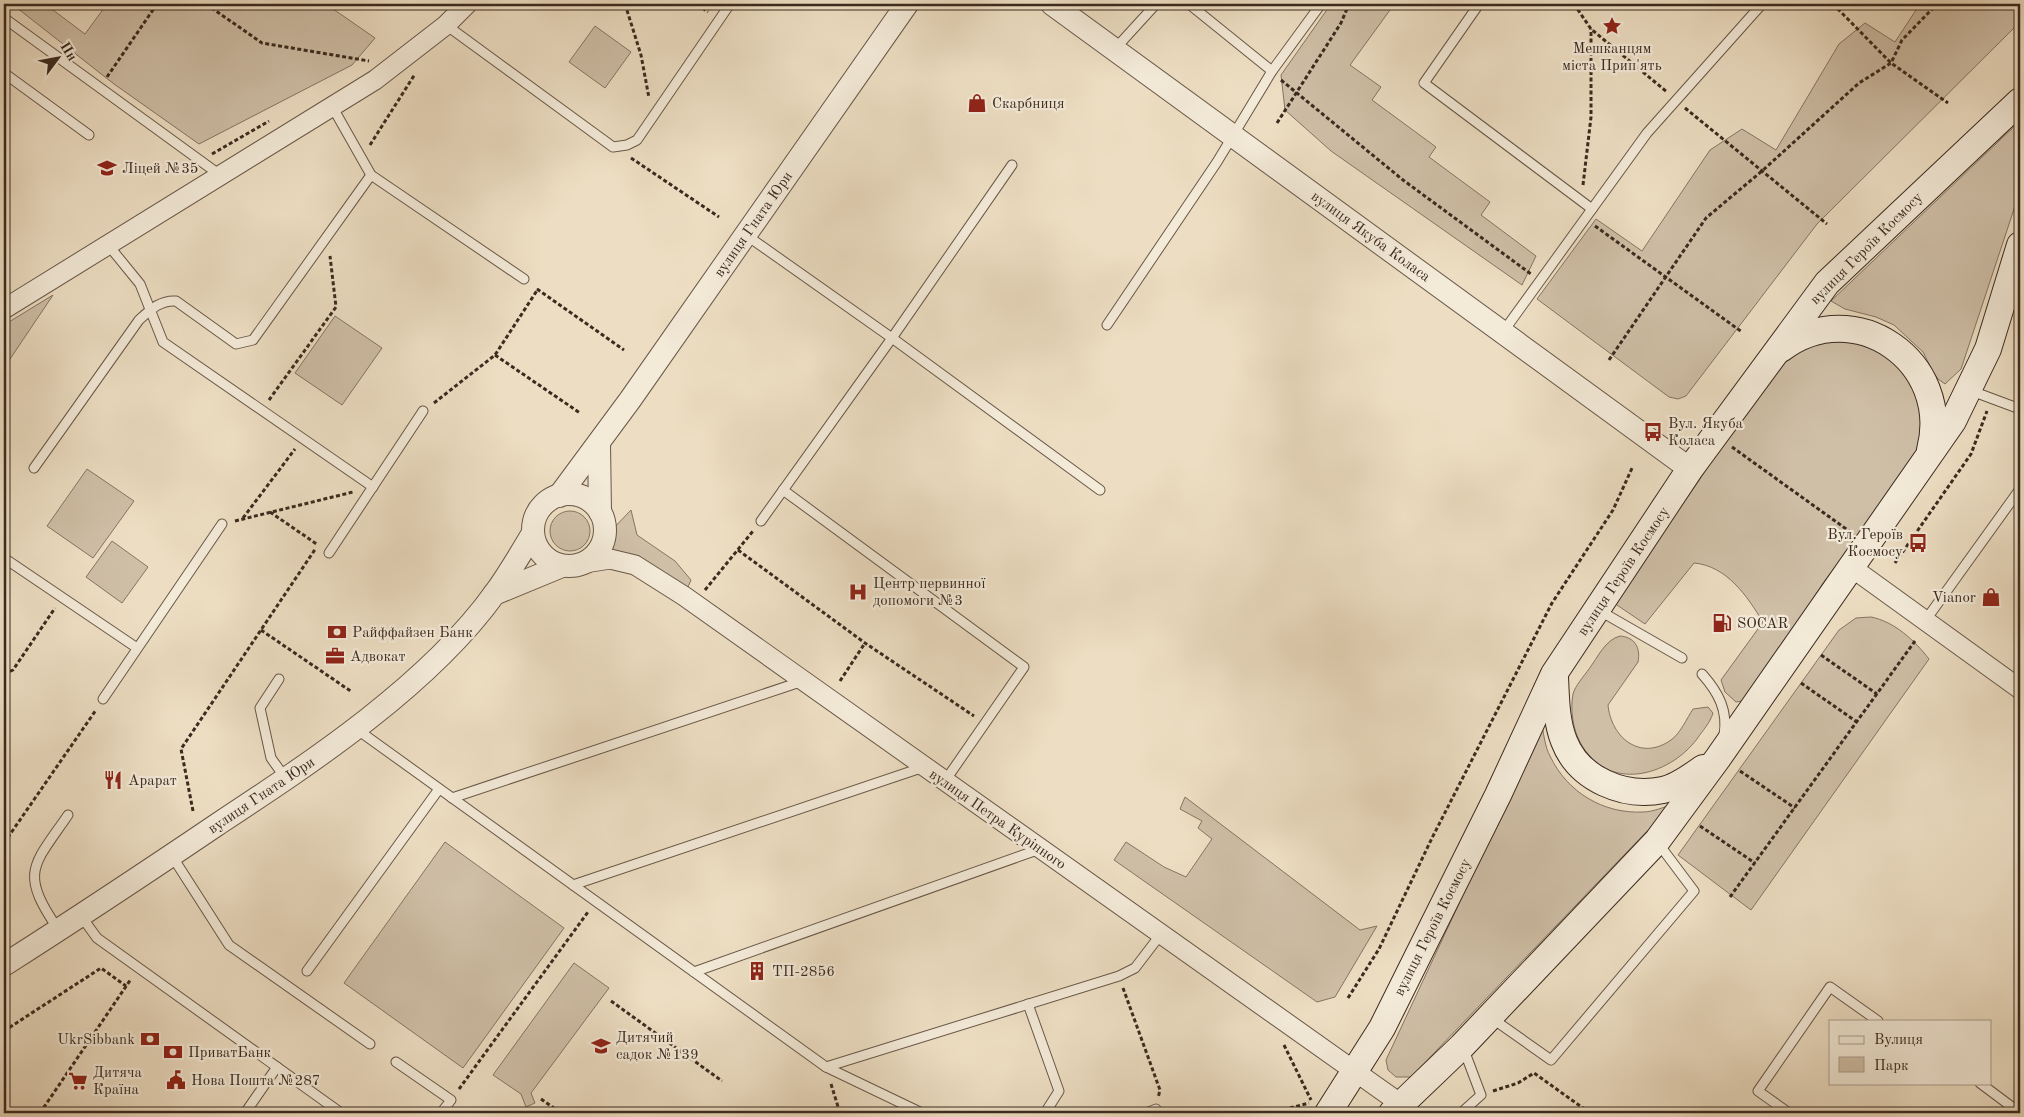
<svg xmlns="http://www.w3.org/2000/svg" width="2024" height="1117" viewBox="0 0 2024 1117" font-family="'Old Standard TT',serif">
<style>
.green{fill:#cfbfa7;stroke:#857463}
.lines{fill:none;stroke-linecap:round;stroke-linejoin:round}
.service-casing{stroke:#685748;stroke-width:11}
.minor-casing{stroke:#685748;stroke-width:21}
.tertiary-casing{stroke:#685748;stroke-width:24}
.secondary-casing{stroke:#3b2a1f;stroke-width:28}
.path{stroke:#3b2a1f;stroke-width:3;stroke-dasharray:4 2.5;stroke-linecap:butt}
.service{stroke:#f3ead8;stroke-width:9}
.minor{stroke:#f3ead8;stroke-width:19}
.tertiary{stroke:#f3ead8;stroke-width:22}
.secondary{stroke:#f3ead8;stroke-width:26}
.labels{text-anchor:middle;stroke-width:4.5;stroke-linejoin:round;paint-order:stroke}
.poi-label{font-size:15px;fill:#3b2a1f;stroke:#f3ead8;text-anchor:start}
.street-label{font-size:15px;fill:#3b2a1f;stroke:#f3ead8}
</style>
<rect width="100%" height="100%" fill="#eddec3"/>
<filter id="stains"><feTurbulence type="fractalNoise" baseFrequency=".004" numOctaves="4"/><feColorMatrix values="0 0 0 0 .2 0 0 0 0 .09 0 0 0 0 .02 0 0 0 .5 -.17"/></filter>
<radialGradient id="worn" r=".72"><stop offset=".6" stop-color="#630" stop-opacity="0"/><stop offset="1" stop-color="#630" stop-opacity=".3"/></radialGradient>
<g class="green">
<polygon points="12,4 45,4 85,34 107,4 326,4 375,38 352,65 199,144 114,84"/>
<polygon points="1331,4 1382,4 1390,10 1350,65 1381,87 1372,100 1436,147 1429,157 1490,202 1481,215 1536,256 1522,285 1331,151 1285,110 1281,75"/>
<polygon points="1920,4 2020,4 2020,22 1817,224 1686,396 1678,399 1669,397 1537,299 1596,219 1642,251 1710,150 1742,129 1776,150 1839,44 1865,23 1895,42"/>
<polygon points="595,26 631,52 605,88 569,62"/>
<polygon points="2020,121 2020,191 1961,369 1945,384 1938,379 1932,370 1923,352 1894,325 1876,317 1845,309 1831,301"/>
<polygon points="53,295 4,368 4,325"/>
<polygon points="335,316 382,348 342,405 295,373"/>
<path d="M1859,338L1901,364L1924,409L1918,458L1823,583L1748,700L1736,702L1725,692L1721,680L1763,622C1747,596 1727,566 1694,563L1645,624L1614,603L1698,482L1781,356L1809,342Z"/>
<polygon points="87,469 134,501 93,558 47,526"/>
<polygon points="631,510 637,535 675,561 691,580 685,594 598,556 608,534"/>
<circle cx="570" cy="531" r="20"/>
<polygon points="112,541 148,567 122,603 86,577"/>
<path d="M1871,617C1895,622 1914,640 1929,659L1751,910L1678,855L1839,630L1856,618Z"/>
<path d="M1620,636C1634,637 1641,647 1638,662L1608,705C1611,737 1640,762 1671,740C1680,734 1687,718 1693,709L1708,707L1713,713C1710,723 1703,730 1697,739C1668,777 1607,793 1580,742C1573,729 1570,710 1573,694C1575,686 1584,676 1589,669C1598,657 1605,640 1620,636Z"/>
<path d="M1542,726C1544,735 1545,747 1550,756C1567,792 1603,814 1643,812C1653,812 1664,807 1673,804L1411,1077H1396L1388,1070L1386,1060Z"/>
<polygon points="1185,797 1360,930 1377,926 1335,997 1317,1002 1114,860 1126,842 1164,867 1186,877 1212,839 1198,828 1202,821 1180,809"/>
<polygon points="445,842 564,928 463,1068 344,983"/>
<polygon points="574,963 609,988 531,1093 535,1103 526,1107 521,1094 493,1075"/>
</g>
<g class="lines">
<g class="service-casing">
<g id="service">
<polyline points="1189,4 1272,71"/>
<polyline points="1479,4 1424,83 1592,209"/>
<polyline points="4,18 220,175"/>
<polyline points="446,25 613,147 627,145 637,140 730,4"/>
<polyline points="1114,50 1156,4"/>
<polyline points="4,73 89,135"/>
<polyline points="333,108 371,175 524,279"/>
<polyline points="746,235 892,338 1012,165"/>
<polyline points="109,246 140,284 163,342 373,487"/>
<polyline points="1107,325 1217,162 1272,71 1321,4"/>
<polyline points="1503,332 1647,133 1762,4"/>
<polyline points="1969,390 2020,409"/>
<path d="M34,468L139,320C150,310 160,300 176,301L236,344L253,340L371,175"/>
<polyline points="783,490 1024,667 945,781"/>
<polyline points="761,521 892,338 1100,490"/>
<polyline points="329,553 423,411"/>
<polyline points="4,558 137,648"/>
<polyline points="1600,611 1682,658"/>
<polyline points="1925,621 2020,489"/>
<path d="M1702,674C1719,693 1728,711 1724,735"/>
<polyline points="279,679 260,708 271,758 286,779"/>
<polyline points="103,699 222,524"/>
<polyline points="355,728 826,1067 922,1113"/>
<polyline points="452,798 803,681"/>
<polyline points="172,856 229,945 370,1044"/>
<polyline points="573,885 924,767"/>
<polyline points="81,916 97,938 341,1113"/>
<path d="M58,929C19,872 33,866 68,815"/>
<polyline points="307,971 439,789"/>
<polyline points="694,972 1040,849"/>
<polyline points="1028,1004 1059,1091 1045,1113"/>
<polyline points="1493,1019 1551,1060 1694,891 1658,843"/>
<polyline points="396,1062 451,1100 441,1113"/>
<polyline points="826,1067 1119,976 1135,968 1161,934"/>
<polyline points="1980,1083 2020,1113"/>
<polyline points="245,1113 277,1067"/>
<polyline points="1146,1113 1156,1109"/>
<polyline points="1461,1113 1481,1095 1464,1050"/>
<polyline points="1789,1113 1758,1091 1830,987 1878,1021"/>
</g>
</g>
<g class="minor-casing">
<g id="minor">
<polyline points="4,309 375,80 446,25 467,4"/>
<polyline points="585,563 610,559 635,565 684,596 1401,1104"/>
<polyline points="1851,567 2020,689"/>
</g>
</g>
<g class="tertiary-casing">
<g id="tertiary">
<polyline points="1052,4 1690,469"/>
<polyline points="599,443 600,512"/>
<circle cx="569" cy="530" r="36"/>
<polyline points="559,496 630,400 907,4"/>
<polyline points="494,594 562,566"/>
<path d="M4,965C76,919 147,872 218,824C312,762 429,685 495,593C509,574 521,553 533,533"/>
</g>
</g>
<g class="secondary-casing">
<g id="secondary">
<path d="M1781,349C1855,293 1953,362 1930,450"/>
<path d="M1555,677C1556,698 1556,721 1564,741C1579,780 1625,798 1663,790C1677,787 1692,776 1703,768"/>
<polyline points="1328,1113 1382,1028 1498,795 1554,674 1690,469 1827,283 2020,101"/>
<polyline points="1392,1113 1462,1046 1657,841 1718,758 1953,421 1988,349 2020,245"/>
</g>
</g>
<g class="path">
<polyline points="206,4 262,43 369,61"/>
<polyline points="625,4 641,55 649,98"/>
<polyline points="697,4 708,12"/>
<polyline points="1574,4 1591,29 1667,92"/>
<polyline points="1612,4 1633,6 1651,4"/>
<polyline points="1833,4 1891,63 1948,103"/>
<polyline points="107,77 157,4"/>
<polyline points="1281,80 1403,180 1531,274"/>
<polyline points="1685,108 1827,224"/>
<polyline points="1277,123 1341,23 1349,4"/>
<polyline points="370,145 415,74"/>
<polyline points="212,154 269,121"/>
<polyline points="631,158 719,217"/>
<polyline points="1583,185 1591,117 1591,29"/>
<polyline points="1595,226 1742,332"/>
<polyline points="537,289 624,350"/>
<polyline points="495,355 580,413"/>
<polyline points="1609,360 1706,218 1762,171 1859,83 1891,63 1902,40 1937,4"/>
<polyline points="269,400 336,307 330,256"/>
<polyline points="434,403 495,355 538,289"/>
<polyline points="1732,447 1849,531"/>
<polyline points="270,512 318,545"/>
<polyline points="243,518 295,449"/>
<polyline points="235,521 353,492"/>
<polyline points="738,550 865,643 974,716"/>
<polyline points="1895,563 1971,454 1987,411"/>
<polyline points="705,590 753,531"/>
<polyline points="261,630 352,692"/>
<polyline points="1821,655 1877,694"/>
<polyline points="4,674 13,670 55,608"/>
<polyline points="840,681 865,643"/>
<polyline points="1801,683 1857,722"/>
<polyline points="1740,771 1795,808"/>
<polyline points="193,811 181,749 316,548"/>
<polyline points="1700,826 1755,863"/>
<polyline points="4,843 96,710"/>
<polyline points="1730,897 1915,641"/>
<polyline points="1123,988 1160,1090 1158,1098"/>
<polyline points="1348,998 1379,949 1432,838 1552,603 1613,510 1633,466"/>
<polyline points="611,1001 722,1081"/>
<polyline points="4,1031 101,968 126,986"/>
<polyline points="1284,1045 1311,1100"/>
<polyline points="831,1084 840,1113"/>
<polyline points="459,1089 588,912"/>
<polyline points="1493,1091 1518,1083 1534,1073 1590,1113"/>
<polyline points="541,1099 561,1113"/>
<polyline points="4,1106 14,1113"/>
<polyline points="40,1113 131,979"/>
<polyline points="1271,1113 1309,1103"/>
</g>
<use href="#service" class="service"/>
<use href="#minor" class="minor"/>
<use href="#tertiary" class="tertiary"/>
<use href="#secondary" class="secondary"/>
</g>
<defs>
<g id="sight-bare" transform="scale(1.5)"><path d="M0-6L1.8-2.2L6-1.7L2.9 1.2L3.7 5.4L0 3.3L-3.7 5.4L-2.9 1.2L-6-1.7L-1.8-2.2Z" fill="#8f2418" stroke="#f3ead8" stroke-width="2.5" paint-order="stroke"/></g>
<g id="shop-bare" transform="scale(1.5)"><path d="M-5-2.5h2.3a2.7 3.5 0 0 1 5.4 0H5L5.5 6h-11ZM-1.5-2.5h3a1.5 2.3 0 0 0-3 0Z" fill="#8f2418" stroke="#f3ead8" stroke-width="2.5" paint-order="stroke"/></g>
<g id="school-bare" transform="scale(1.5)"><path d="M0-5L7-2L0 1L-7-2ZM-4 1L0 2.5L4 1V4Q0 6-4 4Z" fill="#8f2418" stroke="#f3ead8" stroke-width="2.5" paint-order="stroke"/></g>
<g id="bus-bare" transform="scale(1.5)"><path d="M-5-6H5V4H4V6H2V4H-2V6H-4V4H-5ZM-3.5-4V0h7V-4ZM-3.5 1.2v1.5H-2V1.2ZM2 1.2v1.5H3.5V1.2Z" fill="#8f2418" stroke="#f3ead8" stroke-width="2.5" paint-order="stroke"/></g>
<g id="hospital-bare" transform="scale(1.5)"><path d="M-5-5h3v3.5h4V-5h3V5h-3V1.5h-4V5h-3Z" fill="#8f2418" stroke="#f3ead8" stroke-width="2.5" paint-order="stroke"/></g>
<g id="fuel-bare" transform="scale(1.5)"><path d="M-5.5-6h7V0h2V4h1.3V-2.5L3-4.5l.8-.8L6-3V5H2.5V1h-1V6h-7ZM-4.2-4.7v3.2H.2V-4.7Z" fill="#8f2418" stroke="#f3ead8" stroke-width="2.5" paint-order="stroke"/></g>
<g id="bank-bare" transform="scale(1.5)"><path d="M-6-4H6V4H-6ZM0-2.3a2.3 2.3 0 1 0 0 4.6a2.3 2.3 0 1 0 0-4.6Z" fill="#8f2418" stroke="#f3ead8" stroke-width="2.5" paint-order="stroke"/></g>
<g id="office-bare" transform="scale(1.5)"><path d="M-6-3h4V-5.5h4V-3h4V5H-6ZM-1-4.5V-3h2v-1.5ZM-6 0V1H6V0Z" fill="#8f2418" stroke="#f3ead8" stroke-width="2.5" paint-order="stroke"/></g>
<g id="restaurant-bare" transform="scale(1.5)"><path d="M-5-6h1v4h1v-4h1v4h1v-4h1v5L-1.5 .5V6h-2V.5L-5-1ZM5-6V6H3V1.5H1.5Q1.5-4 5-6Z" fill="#8f2418" stroke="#f3ead8" stroke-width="2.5" paint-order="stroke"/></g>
<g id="building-bare" transform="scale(1.5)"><path d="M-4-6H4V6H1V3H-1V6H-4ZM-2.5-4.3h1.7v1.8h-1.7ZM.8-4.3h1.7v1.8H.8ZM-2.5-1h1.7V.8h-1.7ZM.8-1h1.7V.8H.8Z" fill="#8f2418" stroke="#f3ead8" stroke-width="2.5" paint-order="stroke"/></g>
<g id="civic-bare" transform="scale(1.5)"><path d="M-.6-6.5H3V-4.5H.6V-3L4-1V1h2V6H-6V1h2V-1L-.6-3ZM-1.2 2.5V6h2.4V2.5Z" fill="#8f2418" stroke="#f3ead8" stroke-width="2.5" paint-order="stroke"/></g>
<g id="supermarket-bare" transform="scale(1.5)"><path d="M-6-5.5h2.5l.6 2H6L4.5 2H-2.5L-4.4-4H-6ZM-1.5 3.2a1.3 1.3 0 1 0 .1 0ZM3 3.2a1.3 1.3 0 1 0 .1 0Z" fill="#8f2418" stroke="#f3ead8" stroke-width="2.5" paint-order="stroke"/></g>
</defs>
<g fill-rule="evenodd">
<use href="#sight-bare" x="1612" y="26"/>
<use href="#shop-bare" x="977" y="103"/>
<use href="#school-bare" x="107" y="168"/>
<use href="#bus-bare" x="1653" y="432"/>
<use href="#bus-bare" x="1918" y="543"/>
<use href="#hospital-bare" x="858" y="592"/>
<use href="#shop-bare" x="1991" y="597"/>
<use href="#fuel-bare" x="1722" y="623"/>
<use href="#bank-bare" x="337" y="632"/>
<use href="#office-bare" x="335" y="656"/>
<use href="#restaurant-bare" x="113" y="780"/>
<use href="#building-bare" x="757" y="971"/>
<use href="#bank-bare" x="150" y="1039"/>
<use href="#school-bare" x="601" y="1046"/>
<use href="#bank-bare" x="173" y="1052"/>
<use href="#civic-bare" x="176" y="1080"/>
<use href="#supermarket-bare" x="78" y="1081"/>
</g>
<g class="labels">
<g class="poi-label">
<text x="1612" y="53" text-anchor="middle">Мешканцям<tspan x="1612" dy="17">міста Прип'ять</tspan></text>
<text x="992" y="108">Скарбниця</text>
<text x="122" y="173">Ліцей №35</text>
<text x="1668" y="428">Вул. Якуба<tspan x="1668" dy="17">Коласа</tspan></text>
<text x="1903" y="539" text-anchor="end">Вул. Героїв<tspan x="1903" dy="17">Космосу</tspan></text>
<text x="873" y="588">Центр первинної<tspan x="873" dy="17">допомоги №3</tspan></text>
<text x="1976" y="602" text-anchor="end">Vianor</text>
<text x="1737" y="628">SOCAR</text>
<text x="352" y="637">Райффайзен Банк</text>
<text x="350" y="661">Адвокат</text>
<text x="128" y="785">Арарат</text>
<text x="772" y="976">ТП-2856</text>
<text x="616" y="1042">Дитячий<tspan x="616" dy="17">садок №139</tspan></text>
<text x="135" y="1044" text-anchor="end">UkrSibbank</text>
<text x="188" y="1057">ПриватБанк</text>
<text x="93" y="1077">Дитяча<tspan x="93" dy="17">Країна</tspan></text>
<text x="191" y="1085">Нова Пошта №287</text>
</g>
<g class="street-label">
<text transform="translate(753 224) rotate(-55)" y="5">вулиця Гната Юри</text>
<text transform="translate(1371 236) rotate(36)" y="5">вулиця Якуба Коласа</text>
<text transform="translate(1866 248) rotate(-45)" y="5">вулиця Героїв Космосу</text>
<text transform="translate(1623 571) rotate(-56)" y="5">вулиця Героїв Космосу</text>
<text transform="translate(261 795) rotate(-34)" y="5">вулиця Гната Юри</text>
<text transform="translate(998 819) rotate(35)" y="5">вулиця Петра Курінного</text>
<text transform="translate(1432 927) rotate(-63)" y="5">вулиця Героїв Космосу</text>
</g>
</g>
<rect width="2024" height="1117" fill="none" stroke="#eddec3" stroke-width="20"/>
<rect x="5" y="5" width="2014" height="1107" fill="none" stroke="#3b2a1f" stroke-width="2.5"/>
<rect x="10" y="10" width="2004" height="1097" fill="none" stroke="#3b2a1f"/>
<rect x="1829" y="1020" width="162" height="65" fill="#f3ead8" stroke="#a99d8e"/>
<rect x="1839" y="1036" width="25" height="8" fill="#f3ead8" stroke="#a99d8e"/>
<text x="1874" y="1044" font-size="15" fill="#3b2a1f">Вулиця</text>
<rect x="1839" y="1057" width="25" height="15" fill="#cfbfa7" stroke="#a99d8e"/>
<text x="1874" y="1070" font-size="15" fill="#3b2a1f">Парк</text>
<g transform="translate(58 58) rotate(58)" stroke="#f3ead8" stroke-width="4" paint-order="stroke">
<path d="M0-4L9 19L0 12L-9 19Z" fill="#3b2a1f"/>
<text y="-8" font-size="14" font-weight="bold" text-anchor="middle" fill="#3b2a1f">Пн</text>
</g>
<rect width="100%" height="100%" filter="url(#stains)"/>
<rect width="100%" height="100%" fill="url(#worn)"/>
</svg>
